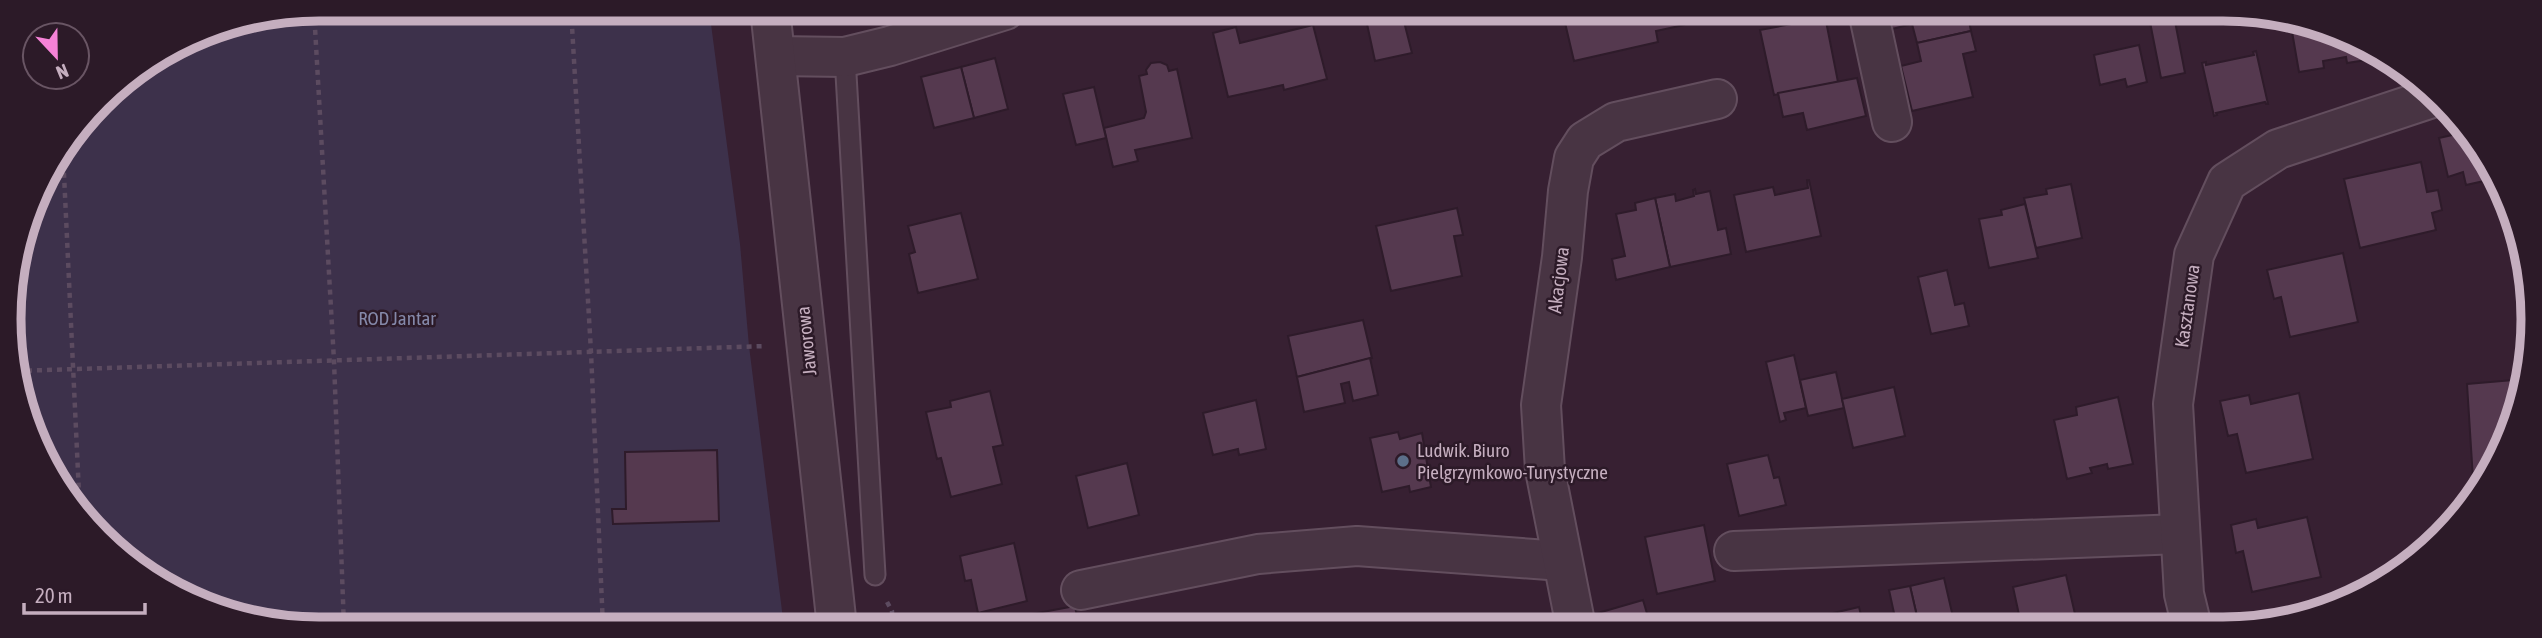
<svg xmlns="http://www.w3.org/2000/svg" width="2542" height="638" viewBox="0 0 2542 638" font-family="'Asap Condensed',sans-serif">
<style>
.green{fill:#3d314b}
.building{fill:#55394f;stroke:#2e1b2a;stroke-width:2}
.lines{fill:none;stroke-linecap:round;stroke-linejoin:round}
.service-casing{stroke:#634e5e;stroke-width:23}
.minor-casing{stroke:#634e5e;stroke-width:42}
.tertiary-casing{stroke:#634e5e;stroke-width:42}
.path{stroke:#5c4b60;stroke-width:4.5;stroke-dasharray:5 5;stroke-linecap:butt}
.service{stroke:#483443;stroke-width:19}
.minor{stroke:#483443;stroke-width:38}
.tertiary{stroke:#483443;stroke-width:38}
.service-dot{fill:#5c6f8a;stroke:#2c1a28;stroke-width:2.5}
.labels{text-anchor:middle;stroke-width:5;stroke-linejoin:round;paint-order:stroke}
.street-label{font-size:19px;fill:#c5aebf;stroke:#2c1a28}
.park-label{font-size:19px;fill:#8589aa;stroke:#2c1a28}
.poi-label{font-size:19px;fill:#c5aebf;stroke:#2c1a28;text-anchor:start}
.rim{fill:none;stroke:#c5aebf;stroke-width:9}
</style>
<rect width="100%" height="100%" fill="#372032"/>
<g class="green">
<polygon points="319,9 709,9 740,244 749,346 784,627 278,627 164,588 73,508 19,400 9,298 41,181 114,86 201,32"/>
<polygon points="889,10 940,10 890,26"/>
</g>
<g class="building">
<polygon points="1364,10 1401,10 1412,53 1375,61"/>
<polygon points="1413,10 1440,10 1415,16"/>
<polygon points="1562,10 1681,11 1684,25 1656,31 1658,42 1574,61"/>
<polygon points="1806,11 1824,11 1838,82 1774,95 1760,30 1797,23 1794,13"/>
<polygon points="1888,11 1967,11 1971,31 1917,43 1912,24 1892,29"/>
<polygon points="2173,11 2185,73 2161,78 2148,12"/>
<polygon points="2290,20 2371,48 2373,59 2347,63 2346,57 2323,61 2324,68 2299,72"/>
<polygon points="1313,25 1327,79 1284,90 1283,85 1228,97 1213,33 1236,27 1240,43"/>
<polygon points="1971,31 1976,51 1963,54 1973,97 1912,111 1901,66 1921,61 1917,43"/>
<polygon points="2139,45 2147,82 2127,87 2125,79 2100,85 2094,55"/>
<polygon points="2256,51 2268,104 2266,104 2265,102 2216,113 2217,115 2214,116 2202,63 2206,62 2206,65 2254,55 2253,52"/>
<polygon points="995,58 1008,109 974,118 961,67"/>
<polygon points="1160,62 1167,65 1169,71 1177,69 1192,138 1135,150 1138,161 1113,167 1104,128 1144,118 1146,112 1139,76 1147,74 1146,70 1151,63"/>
<polygon points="961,67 974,118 934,128 921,77"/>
<polygon points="1857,78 1866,116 1807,130 1803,113 1783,117 1778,93"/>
<polygon points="1094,87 1106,138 1076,145 1063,94"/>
<polygon points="2470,131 2493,179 2466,185 2463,172 2448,177 2439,138"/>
<polygon points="2421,162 2427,192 2438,190 2442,210 2432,213 2436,230 2360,248 2344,179"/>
<polygon points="1807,180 1809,180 1821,236 1746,252 1734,195 1773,187 1775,195 1808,188"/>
<polygon points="2071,184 2082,238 2036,248 2024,198 2047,194 2046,189"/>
<polygon points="1695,189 1696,194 1710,191 1718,230 1726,228 1731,254 1670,267 1655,198 1675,194 1676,201 1694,196 1693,190"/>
<polygon points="1655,198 1670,267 1616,280 1612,259 1625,256 1616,214 1636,210 1635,203"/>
<polygon points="2025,204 2038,258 1989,268 1979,219 2002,215 2001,210"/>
<polygon points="1457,208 1463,235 1454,236 1462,276 1391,291 1376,226"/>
<polygon points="961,213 978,279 918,293 909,254 915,252 908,226"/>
<polygon points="2343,253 2358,322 2290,337 2281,297 2274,299 2267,270"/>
<polygon points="1947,270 1955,305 1964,303 1969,326 1931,334 1918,277"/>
<polygon points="1363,320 1372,358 1297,377 1288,336"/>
<polygon points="1794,355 1806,408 1784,413 1786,420 1780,422 1766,362"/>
<polygon points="1370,358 1378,395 1353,401 1349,382 1341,384 1345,403 1304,412 1297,377"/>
<polygon points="1836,372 1844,408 1808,416 1800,380"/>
<polygon points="2525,379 2501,457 2474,495 2467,384"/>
<polygon points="1894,387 1905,436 1853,448 1842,399"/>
<polygon points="990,391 1003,445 993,447 1002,484 951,497 941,458 937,459 926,412 951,407 950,401"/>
<polygon points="2299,393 2313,459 2246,473 2237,434 2228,436 2220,401 2249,395 2251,404"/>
<polygon points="2118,397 2133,464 2108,469 2107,464 2090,468 2092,473 2067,479 2054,420 2077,415 2076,407"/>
<polygon points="1256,400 1266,449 1239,455 1238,449 1213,455 1203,413"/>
<polygon points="1398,432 1400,439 1422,433 1431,487 1410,492 1409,486 1382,492 1370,438"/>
<polygon points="717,450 719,521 613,524 612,509 626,509 625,452"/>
<polygon points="1768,455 1774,478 1779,477 1786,505 1739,516 1727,464"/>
<polygon points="1127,463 1139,515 1088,528 1076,476"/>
<polygon points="2307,517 2321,577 2252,592 2243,551 2236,553 2231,525 2256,519 2258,528"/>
<polygon points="1704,525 1715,581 1657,594 1645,537"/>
<polygon points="1014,543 1027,601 978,613 971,580 965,581 960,556"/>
<polygon points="2066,575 2078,627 2010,627 2021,624 2013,587"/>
<polygon points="1944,578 1953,617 1919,625 1910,586"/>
<polygon points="1910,586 1919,625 1897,627 1889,590"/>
<polygon points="1643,600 1651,627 1595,627 1591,615"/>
<polygon points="1075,606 1079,627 1035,627 1032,614"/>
<polygon points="1859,607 1864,627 1805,627 1803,620"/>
<polygon points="1209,621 1211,627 1183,627"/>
</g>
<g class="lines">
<g class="service-casing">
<polyline id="service" points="845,57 875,575"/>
</g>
<g class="minor-casing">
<g id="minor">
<polyline points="1868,11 1892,122"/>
<polyline points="776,56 845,57 890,46 1005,10"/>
<polyline points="1734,551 2180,534"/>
<polyline points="1081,590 1258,554 1357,546 1562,561"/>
<polyline points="1576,627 1545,470 1541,405 1562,257 1568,191 1574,158 1585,141 1616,122 1717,99"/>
<polyline points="2192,627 2184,594 2173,404 2194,255 2227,182 2278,149 2432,98"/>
</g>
</g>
<g class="tertiary-casing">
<polyline id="tertiary" points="770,9 837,627"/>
</g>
<g class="path">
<polyline points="571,9 591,352 603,627"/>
<polyline points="314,10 334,361 344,627"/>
<polyline points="63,153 80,515"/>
<polyline points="17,371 766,346"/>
<polyline points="887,602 892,611 892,627"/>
</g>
<use href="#service" class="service"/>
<use href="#minor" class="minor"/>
<use href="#tertiary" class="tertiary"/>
</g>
<circle class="service-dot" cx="1403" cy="461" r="7"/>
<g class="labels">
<g class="street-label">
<text transform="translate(1558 280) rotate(-83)" y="7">Akacjowa</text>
<text transform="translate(2187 306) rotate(-82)" y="7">Kasztanowa</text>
<text transform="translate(806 341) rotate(-96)" y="7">Jaworowa</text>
</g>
<g class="park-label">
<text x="397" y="325">ROD Jantar</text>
</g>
<g class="poi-label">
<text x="1417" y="457">Ludwik. Biuro<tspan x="1417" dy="22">Pielgrzymkowo-Turystyczne</tspan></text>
</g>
</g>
<path d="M0 0H2542V638H0ZM319 21H2223A298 298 0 0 1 2521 319V319A298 298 0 0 1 2223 617H319A298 298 0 0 1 21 319V319A298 298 0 0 1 319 21Z" fill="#2c1a28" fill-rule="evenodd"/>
<path class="rim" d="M319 21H2223A298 298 0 0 1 2521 319V319A298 298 0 0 1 2223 617H319A298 298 0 0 1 21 319V319A298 298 0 0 1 319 21Z"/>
<g transform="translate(56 56) rotate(158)"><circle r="33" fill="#2c1a28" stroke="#695564" stroke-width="2"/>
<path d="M0-5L12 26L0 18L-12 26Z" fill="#f682d7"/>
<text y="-10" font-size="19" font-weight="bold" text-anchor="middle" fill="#c5aebf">N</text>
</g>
<path d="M24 603v10h121v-10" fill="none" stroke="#c5aebf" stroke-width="3.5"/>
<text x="35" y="603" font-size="21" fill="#c5aebf" stroke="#2c1a28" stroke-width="5" paint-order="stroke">20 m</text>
</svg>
